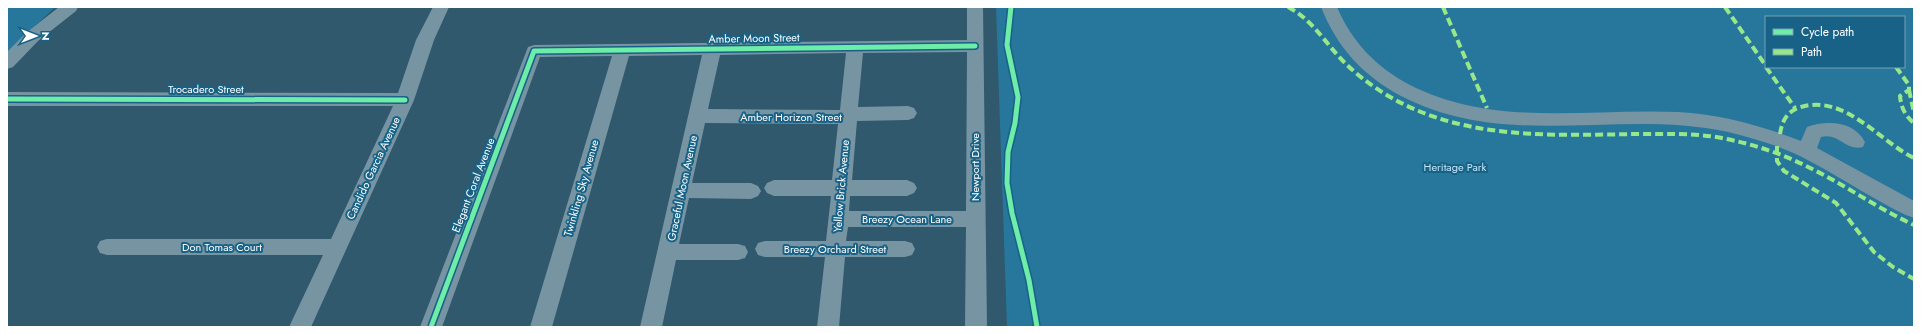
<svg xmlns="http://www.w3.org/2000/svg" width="1921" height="334" viewBox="0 0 1921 334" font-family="Jost,sans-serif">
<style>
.green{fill:#27779c;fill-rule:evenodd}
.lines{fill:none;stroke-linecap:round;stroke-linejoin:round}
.minor{fill:#7794a3;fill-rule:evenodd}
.quiet{stroke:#98e88a;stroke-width:4;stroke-dasharray:8 4;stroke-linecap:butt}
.cycleway-casing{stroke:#176286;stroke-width:8}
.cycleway{stroke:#6deda7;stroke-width:5}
.labels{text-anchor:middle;stroke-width:4;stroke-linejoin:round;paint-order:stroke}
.street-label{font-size:11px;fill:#fff;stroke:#176286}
.park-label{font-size:11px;fill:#c2e8fa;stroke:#176286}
</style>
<rect width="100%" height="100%" fill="#30596d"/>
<g class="green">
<polygon points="7,7 55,7 7,53"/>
<path d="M996,7H1914V327H1007ZM1766,17H1904V67H1766Z"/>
</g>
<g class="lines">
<g class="minor">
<polygon points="59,7 78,7 76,11 38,41 13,67 7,69 7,52 26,33"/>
<polygon points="433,7 449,7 434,40 414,100 311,327 289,327 323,255 107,255 100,253 97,247 100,241 107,239 331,239 393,106 7,106 7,92 398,93 416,40"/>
<path d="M967,7H983L987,327H965L966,227H848L846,241H905L912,243L915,249L912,255L905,257H845L839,327H817L825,257H765L758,255L755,249L758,243L765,241H826L831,196H774L767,193L764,188L767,183L774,180H832L838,124L705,123L692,183H751L758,186L761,191L758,196L751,199L689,198L679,244H738L745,246L748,252L745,258L738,260H676L662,327H640L702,55L629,56L552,327H530L612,56L540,57L442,327H420L528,47L534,45L967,40ZM967,52L966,211H849L850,196H907L914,193L917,188L914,183L907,180H852L857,121L908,120L914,118L917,113L914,108L908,106L858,107L863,53ZM846,53L840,110L708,109L720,55Z"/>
<path d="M1321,7H1337C1352,42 1376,67 1410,85C1495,128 1586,108 1678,112C1720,114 1762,126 1801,141L1807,127C1827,120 1854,121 1865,142L1863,147C1846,152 1839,132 1821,137L1817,148L1914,201V218C1902,214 1892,208 1881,202C1854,187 1828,170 1800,156C1778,145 1752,138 1728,132C1617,108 1508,151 1401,96C1362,75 1337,47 1321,7Z"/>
</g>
<g class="quiet">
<path d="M1288,7C1313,20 1325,43 1344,62C1367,85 1398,104 1429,115C1495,139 1568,135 1637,134C1664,134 1690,133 1716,137C1751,143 1784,154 1814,170C1848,187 1879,209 1914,225"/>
<polyline points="1443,7 1487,108"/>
<polyline points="1725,7 1766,66"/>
<polyline points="1766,67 1795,108"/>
<path d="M1896,67L1909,85V90L1900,96C1901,107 1905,116 1914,123"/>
<polyline points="1909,90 1914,113"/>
<path d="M1780,134C1782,121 1787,111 1801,107C1845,94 1879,141 1914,158"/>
<polyline points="1777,146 1777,161 1784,171 1836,203 1874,252 1893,267 1914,279"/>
</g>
<g class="cycleway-casing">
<g id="cycleway">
<polyline points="1011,7 1007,45 1018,97 1015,123 1008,152 1007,183 1012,213 1029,280 1037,327"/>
<polyline points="7,99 405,100"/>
<polyline points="431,327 534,51 975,46"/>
</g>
</g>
<use href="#cycleway" class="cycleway"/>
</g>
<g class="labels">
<g class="street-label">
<text transform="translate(754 38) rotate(-1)" y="4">Amber Moon Street</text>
<text x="206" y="93">Trocadero Street</text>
<text x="791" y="121">Amber Horizon Street</text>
<text transform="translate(975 167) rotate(-90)" y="4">Newport Drive</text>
<text transform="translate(373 168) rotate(-65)" y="4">Candido Garcia Avenue</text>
<text transform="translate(473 185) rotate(-69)" y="4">Elegant Coral Avenue</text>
<text transform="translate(841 186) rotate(-85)" y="4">Yellow Brick Avenue</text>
<text transform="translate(581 188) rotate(-74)" y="4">Twinkling Sky Avenue</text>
<text transform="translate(682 188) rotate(-78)" y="4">Graceful Moon Avenue</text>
<text x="907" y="223">Breezy Ocean Lane</text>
<text x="222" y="251">Don Tomas Court</text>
<text x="835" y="253">Breezy Orchard Street</text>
</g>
<g class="park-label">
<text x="1455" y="171">Heritage Park</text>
</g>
</g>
<rect width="1921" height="334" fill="none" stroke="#ffffff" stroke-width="16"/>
<rect x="1765" y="16" width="140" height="52" fill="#176286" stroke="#74a1b6"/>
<rect x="1773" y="29" width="20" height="6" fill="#6deda7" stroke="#74a1b6"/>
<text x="1801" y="36" font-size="12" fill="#ffffff">Cycle path</text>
<rect x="1773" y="49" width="20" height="6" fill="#98e88a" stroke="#74a1b6"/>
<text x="1801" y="56" font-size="12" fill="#ffffff">Path</text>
<g transform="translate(36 36) rotate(90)" stroke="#176286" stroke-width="3" paint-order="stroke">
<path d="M0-3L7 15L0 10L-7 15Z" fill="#ffffff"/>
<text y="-6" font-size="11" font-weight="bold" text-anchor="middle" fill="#ffffff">N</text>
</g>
</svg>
